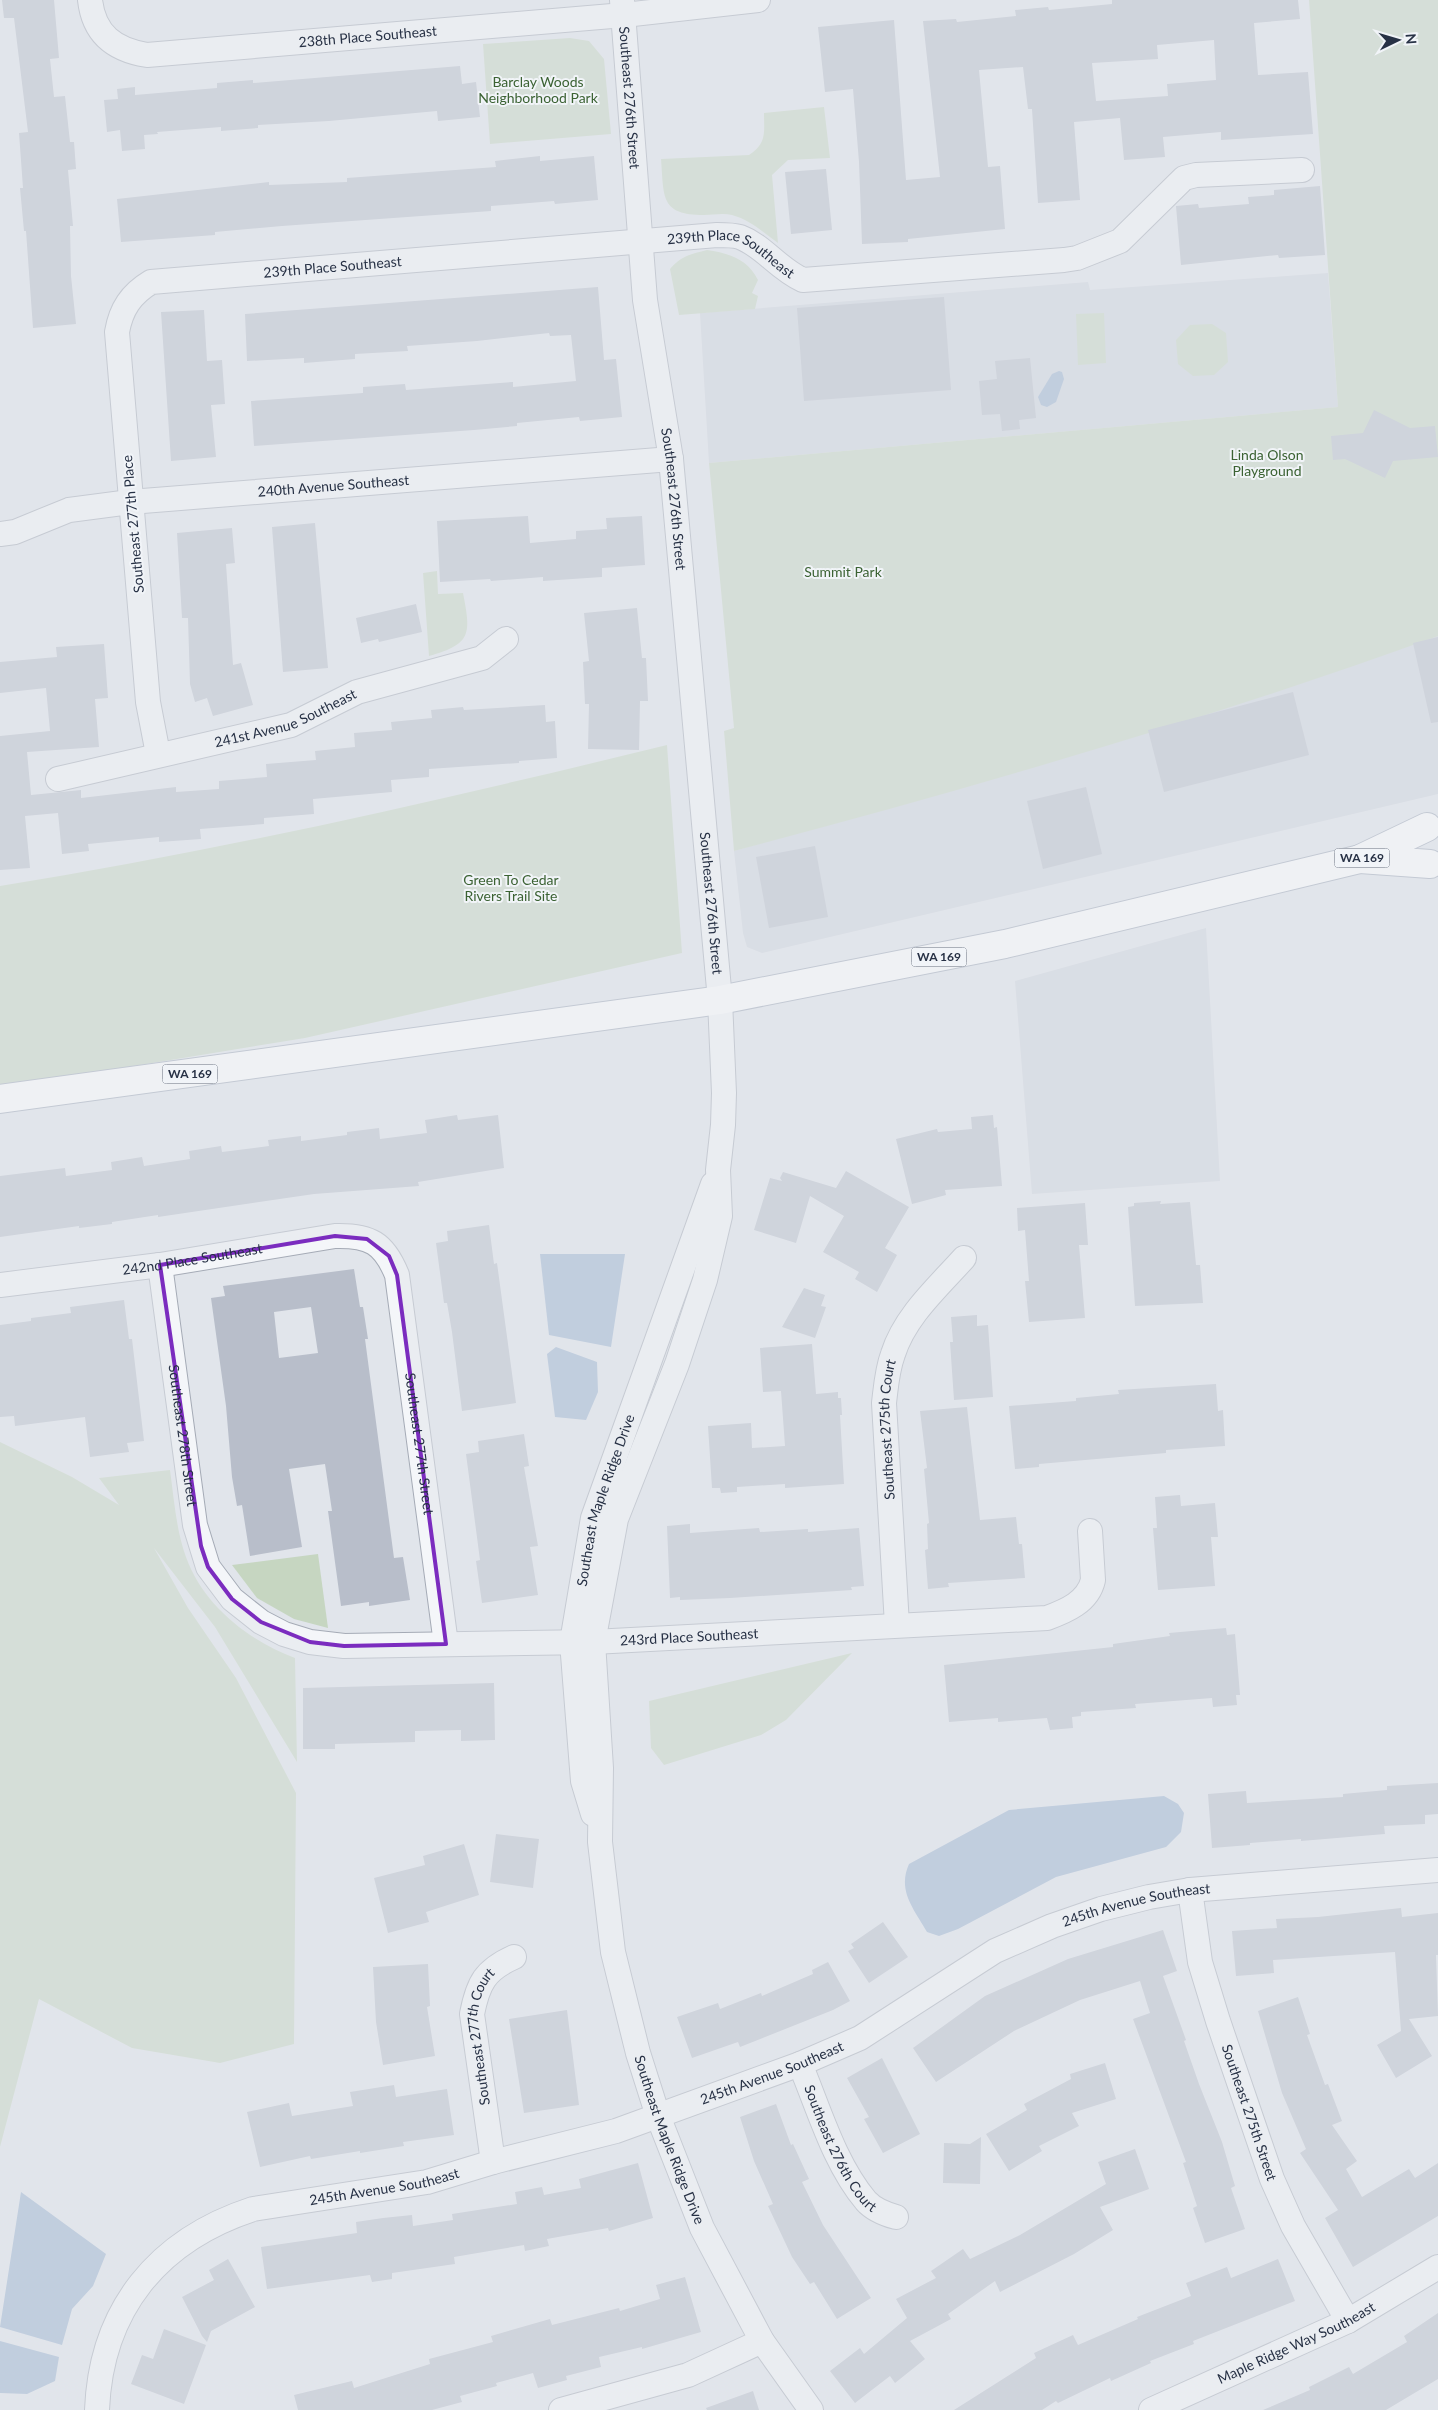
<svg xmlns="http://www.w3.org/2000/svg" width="1438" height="2410" viewBox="0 0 1438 2410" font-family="Lato,sans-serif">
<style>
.built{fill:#cfd4dd}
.green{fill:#c6d6c1}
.water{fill:#99b1cf}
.building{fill:#b8beca;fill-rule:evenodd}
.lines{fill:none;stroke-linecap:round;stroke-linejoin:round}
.minor-casing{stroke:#a5abb6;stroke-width:26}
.major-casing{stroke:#9fa8b8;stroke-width:30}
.minor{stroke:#f4f6f9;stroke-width:24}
.major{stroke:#fff;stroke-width:28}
.marked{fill:none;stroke:#7b2cbf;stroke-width:4;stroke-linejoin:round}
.labels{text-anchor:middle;stroke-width:4;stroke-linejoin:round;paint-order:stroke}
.shield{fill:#f1f4f8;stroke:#646c7b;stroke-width:1}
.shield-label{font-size:12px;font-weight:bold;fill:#273145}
.street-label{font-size:14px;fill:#273145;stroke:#f1f4f8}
.park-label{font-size:14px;fill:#3b6233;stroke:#f1f4f8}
</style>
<rect width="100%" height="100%" fill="#e1e5eb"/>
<g class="built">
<polygon points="1328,273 1338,407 709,463 700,313 1088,282 1090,290"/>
<polygon points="1438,634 1438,794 762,953 747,947 743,933 734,851 1148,730"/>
<polygon points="1206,928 1220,1181 1032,1194 1015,981"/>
</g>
<g class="green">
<path d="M1309,0H1438V636C1207,720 971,788 734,851L724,731L734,728L709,463L1338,407Z"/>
<polygon points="570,38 589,41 604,59 611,134 490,144 483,44"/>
<path d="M824,107L830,158L788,160L772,175L778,243C763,232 750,220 732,215C723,213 713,215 704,215C660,215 664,197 661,159L749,155C767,143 764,133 764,113Z"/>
<path d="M707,250C728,253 748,259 758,280L752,293L758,296L755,309L679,315L670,269C681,256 691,254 707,250Z"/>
<polygon points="1104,313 1106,363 1078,365 1076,314"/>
<polygon points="1212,324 1226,333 1228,362 1214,375 1193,376 1178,364 1176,340 1190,325"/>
<path d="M437,571L438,594L463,593C471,634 472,644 429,656L423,573Z"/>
<path d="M667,745L682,953L305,1038L0,1088V886C224,850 446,799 667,745Z"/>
<path d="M0,1442L72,1477L119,1505L99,1478L170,1470C174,1498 176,1530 186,1557C203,1605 249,1641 295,1658L297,1762L215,1627L154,1548L188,1608L236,1678L296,1793L294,2044L220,2063L132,2048L39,1999L0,2147Z"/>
<polygon points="318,1554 328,1628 294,1619 257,1598 232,1565"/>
<polygon points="852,1653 786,1720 761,1735 664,1765 651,1748 649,1701"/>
</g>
<g class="water">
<polygon points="1059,371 1062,372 1064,379 1056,402 1047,407 1041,405 1038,397 1052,374"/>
<polygon points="540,1254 625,1254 611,1347 549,1335"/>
<polygon points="556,1347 597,1362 598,1392 586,1420 555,1417 547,1354"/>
<path d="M1164,1796L1178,1804L1184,1813L1181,1832L1166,1847L1056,1877L958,1929L939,1936L927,1932C914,1909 897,1891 909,1864L1009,1810Z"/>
<polygon points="21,2192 106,2254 93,2286 72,2309 62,2345 0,2327"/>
<polygon points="0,2341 59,2357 55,2381 27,2394 0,2393"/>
</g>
<g class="building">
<polygon points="2,0 54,0 59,58 50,59 54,97 65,96 70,142 74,142 76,169 68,170 73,226 70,226 71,276 76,324 33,328 26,231 24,231 20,188 23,188 19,133 28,132 14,18 4,18"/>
<path d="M1112,0H1298L1300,19L1254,23L1258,75L1308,72L1313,134L1221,140V132L1163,137L1165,157L1124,160L1120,118L1074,122L1080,200L1038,203L1032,109H1028L1023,67L979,70L988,167L1000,166L1005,229L908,239V242L862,244L859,162L853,89L825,92L818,27L894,20L906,180L940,177L923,21L956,19L957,22L1016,16L1015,10L1048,7L1049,10L1112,4ZM1214,40L1216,80L1167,84L1168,96L1096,101L1092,63L1158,59L1157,45Z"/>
<polygon points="460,66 462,84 476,82 480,117 438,121 437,111 329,121 258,125 258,128 221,131 221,127 157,132 158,134 144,135 145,149 122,151 120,130 107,132 104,100 118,99 117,89 135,87 135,95 217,88 217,83 253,80 253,83"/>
<polygon points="540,156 540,161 594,156 598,200 555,204 554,201 491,206 491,211 282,226 215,232 215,235 121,242 117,199 269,182 269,185 347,182 347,178 496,167 495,161"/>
<polygon points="826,169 832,230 791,234 785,172"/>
<polygon points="1320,186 1325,255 1279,258 1278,255 1181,265 1176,206 1198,204 1199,208 1249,204 1248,197 1274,195 1274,190"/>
<polygon points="598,287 604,360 616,359 622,417 580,421 579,417 517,423 517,426 474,430 254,446 251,401 363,393 363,387 405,384 406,390 513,382 513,387 576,381 571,335 550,336 549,333 477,341 407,346 408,351 355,354 355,359 304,363 304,358 247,361 245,314"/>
<polygon points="944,297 951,390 804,401 797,308"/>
<polygon points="204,310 207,361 222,360 225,404 211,405 216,457 171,461 161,312"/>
<polygon points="1030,358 1036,418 1019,420 1020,429 1002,431 1000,414 982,415 979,381 997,379 995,361"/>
<polygon points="1374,410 1410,428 1435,426 1438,457 1393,461 1385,478 1345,459 1333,460 1331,436 1363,433"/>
<polygon points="528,516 530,543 576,539 576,531 607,529 606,518 642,516 645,565 602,568 602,577 543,581 543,577 491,581 490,579 440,582 437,521"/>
<polygon points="315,523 328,668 283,672 272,527"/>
<polygon points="232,528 235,563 226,564 233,665 241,663 253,705 213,716 207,698 195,702 190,684 188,618 182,618 177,533"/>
<polygon points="416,604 422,632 379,642 378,639 361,643 356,618"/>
<polygon points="637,608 642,658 646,658 648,701 640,701 639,750 588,749 589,704 585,704 583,662 589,661 584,613"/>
<polygon points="1438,637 1438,722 1431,723 1413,643"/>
<polygon points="104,644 108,698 95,699 99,747 27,752 31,795 81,790 81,798 176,787 176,792 219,789 219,781 267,777 266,764 316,760 315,751 355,747 354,733 392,730 391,722 432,718 431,710 463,707 464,710 545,705 546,722 555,721 557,758 519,761 519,763 429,769 429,777 391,780 392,792 313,799 314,814 264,818 264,824 200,829 201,839 159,842 159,837 88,844 89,851 62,854 58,813 25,816 30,868 0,870 0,736 50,731 46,688 0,693 0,662 57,657 56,647"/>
<polygon points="1293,692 1309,755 1164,792 1148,730"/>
<polygon points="1086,787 1102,854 1043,869 1027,801"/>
<polygon points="815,846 828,917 769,928 756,857"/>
<polygon points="457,1115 458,1120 498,1115 504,1168 418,1182 419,1186 314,1194 158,1217 158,1215 112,1222 112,1224 79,1228 79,1226 0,1237 0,1176 65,1168 66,1176 112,1170 111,1162 142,1157 144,1166 190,1159 189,1151 221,1146 222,1152 269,1146 268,1140 301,1136 301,1141 347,1135 347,1132 379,1128 380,1139 427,1133 425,1120"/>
<polygon points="993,1115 994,1128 997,1127 1002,1186 945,1190 946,1195 912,1204 896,1139 937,1129 938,1132 972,1129 971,1117"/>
<polygon points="846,1171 909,1207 885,1248 897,1255 877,1292 855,1279 859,1272 823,1252 844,1216 810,1196 796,1243 754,1230 770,1178 782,1181 780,1178 783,1172 836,1188"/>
<polygon points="1161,1201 1160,1204 1190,1202 1196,1265 1200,1265 1203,1303 1135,1306 1128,1207 1134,1206 1134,1203"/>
<polygon points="1085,1203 1088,1245 1079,1245 1085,1318 1029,1322 1025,1281 1029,1281 1025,1230 1018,1231 1017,1208"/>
<polygon points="489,1225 494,1264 497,1263 516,1403 462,1411 452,1332 447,1303 444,1303 436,1243 448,1241 447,1231"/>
<path d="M354,1269L360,1307H363L368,1339H365L394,1558L403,1557L410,1600L369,1606V1602L341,1606L328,1511H332L325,1464L289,1469L302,1547L250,1556L242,1505L237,1506L232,1477L226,1406L211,1298L225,1296L223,1286ZM311,1307L318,1353L279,1358L274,1312Z"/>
<polygon points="804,1288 825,1295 821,1306 826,1307 815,1338 782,1327"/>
<polygon points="124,1300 129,1339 132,1339 144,1441 127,1443 129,1452 90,1457 85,1417 15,1426 14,1416 0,1417 0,1325 31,1321 31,1318 71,1313 70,1307"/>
<polygon points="977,1315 977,1326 988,1325 993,1397 954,1400 950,1342 953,1342 951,1317"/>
<polygon points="812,1344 816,1394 838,1392 838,1398 841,1398 842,1415 840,1415 844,1484 785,1488 785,1484 737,1487 737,1492 721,1493 720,1488 712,1488 708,1426 751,1423 752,1448 785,1446 781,1391 763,1392 760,1348"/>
<polygon points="1216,1384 1218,1411 1223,1410 1225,1446 1166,1450 1166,1453 1039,1464 1039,1467 1015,1469 1009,1406 1076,1401 1076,1398 1119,1394 1118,1390"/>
<polygon points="967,1407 980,1520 1016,1517 1019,1544 1022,1544 1025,1578 948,1583 949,1587 928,1589 925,1550 928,1549 927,1524 929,1523 924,1469 927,1468 920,1411"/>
<polygon points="524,1434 529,1466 524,1467 538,1546 530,1547 538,1595 482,1603 476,1561 480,1560 466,1454 479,1452 478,1441"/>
<polygon points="1180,1495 1181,1506 1215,1503 1218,1537 1211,1537 1215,1586 1158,1590 1153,1528 1157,1528 1155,1497"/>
<polygon points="690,1524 690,1533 759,1528 760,1532 808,1529 808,1532 859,1528 864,1586 851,1587 852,1590 730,1598 680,1600 680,1597 670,1598 667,1526"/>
<polygon points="1226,1628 1227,1635 1235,1634 1240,1695 1236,1695 1237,1705 1213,1707 1212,1698 1135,1704 1136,1708 1081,1712 1081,1716 1072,1717 1073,1728 1050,1730 1047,1718 998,1722 998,1718 949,1722 944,1665 1113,1647 1113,1644 1170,1636 1169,1633"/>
<polygon points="494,1683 495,1740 461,1741 461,1730 415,1731 415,1742 335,1744 335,1749 303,1749 303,1688"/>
<polygon points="1438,1783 1438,1814 1425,1815 1425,1824 1384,1826 1385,1834 1301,1841 1301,1839 1250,1843 1250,1845 1212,1848 1208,1794 1246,1791 1247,1803 1343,1797 1343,1794 1387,1790 1387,1786"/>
<polygon points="496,1834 539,1839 533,1888 490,1882"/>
<polygon points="464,1844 479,1895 426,1912 429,1922 388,1933 374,1878 425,1865 423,1856"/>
<polygon points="1401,1908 1402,1917 1438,1913 1438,1955 1436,1955 1438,2016 1409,2019 1432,2056 1396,2078 1377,2045 1401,2031 1395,1952 1273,1960 1274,1973 1236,1976 1232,1931 1277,1928 1276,1919 1318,1917"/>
<polygon points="883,1922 908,1957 869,1983 848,1951 854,1948 851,1944"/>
<polygon points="1163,1930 1177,1971 1163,1976 1186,2040 1184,2041 1199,2084 1222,2142 1235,2186 1231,2188 1245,2229 1205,2243 1193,2208 1197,2206 1183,2163 1186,2162 1133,2019 1150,2013 1140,1981 1080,2000 1014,2031 936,2082 913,2048 985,1996 1068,1959"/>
<polygon points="828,1962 850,2001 833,2010 740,2047 738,2042 692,2058 677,2017 718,2003 720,2009 761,1993 762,1996 813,1974 812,1970"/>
<polygon points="428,1964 430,2006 427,2007 435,2056 383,2065 376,2022 373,1967"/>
<polygon points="1298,1997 1310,2034 1307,2035 1325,2085 1328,2084 1342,2121 1332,2125 1357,2161 1346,2169 1362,2197 1409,2169 1415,2178 1438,2163 1438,2216 1353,2267 1325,2218 1338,2210 1300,2153 1306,2149 1282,2093 1258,2011"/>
<polygon points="567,2010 579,2105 524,2113 509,2019"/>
<polygon points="882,2058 920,2134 883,2153 864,2119 869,2117 847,2078"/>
<polygon points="1105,2063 1116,2099 1072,2113 1079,2126 1039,2146 1042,2151 1009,2171 986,2134 1027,2110 1024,2104 1071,2079 1070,2074"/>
<polygon points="394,2085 396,2097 447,2089 454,2135 403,2142 404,2146 360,2153 360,2151 311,2159 310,2156 260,2167 247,2112 289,2103 292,2116 353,2106 350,2092"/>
<polygon points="776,2104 791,2145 793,2144 809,2179 802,2182 823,2225 871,2298 837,2319 814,2282 810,2284 792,2257 768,2206 773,2204 754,2161 740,2117"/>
<polygon points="981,2137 980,2184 943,2183 944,2143 970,2144"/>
<polygon points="1135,2149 1149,2189 1100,2207 1113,2230 1074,2254 1000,2292 995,2281 948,2314 951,2319 910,2341 925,2359 895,2383 890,2376 855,2403 830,2371 860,2348 864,2354 907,2318 896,2299 936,2278 931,2271 963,2249 970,2259 1020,2235 1106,2184 1098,2162"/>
<polygon points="638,2163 653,2218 609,2231 608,2228 547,2239 549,2246 525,2251 524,2245 454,2257 455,2264 392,2273 392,2279 372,2282 370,2275 267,2289 261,2247 357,2233 356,2222 383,2218 412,2215 413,2226 453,2220 452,2214 517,2204 515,2192 542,2187 544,2195 581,2188 579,2179"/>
<polygon points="228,2259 255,2307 211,2331 207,2342 202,2336 182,2297 214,2280 209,2270"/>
<polygon points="1278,2259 1295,2301 1193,2341 1194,2344 1150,2361 1151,2363 1111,2381 1110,2378 1058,2403 1056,2401 1042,2410 954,2410 1036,2358 1034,2353 1073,2335 1078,2345 1138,2319 1137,2317 1191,2296 1186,2283 1227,2267 1231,2278"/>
<polygon points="685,2277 701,2332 642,2349 642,2347 599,2357 601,2367 566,2376 567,2380 538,2388 533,2373 496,2383 497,2386 460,2396 462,2402 432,2410 298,2410 294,2395 352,2381 354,2388 430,2364 429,2359 493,2342 491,2336 550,2319 552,2325 619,2308 620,2311 660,2299 656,2285"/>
<polygon points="1438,2313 1438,2379 1386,2410 1263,2410 1310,2390 1309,2387 1349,2367 1353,2374 1407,2342 1404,2336"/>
<polygon points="164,2329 206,2345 184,2404 131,2384 142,2355 153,2359"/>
<polygon points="753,2391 759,2410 707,2410 706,2408"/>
</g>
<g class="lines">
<g class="minor-casing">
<g id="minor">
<path id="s1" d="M90,0C94,35 115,50 147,55L624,15L758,0"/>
<path id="s2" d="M622,0L645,300L671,459L720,1000L724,1093L723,1125L718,1170L720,1216L705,1280L677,1364L616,1519L593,1642L601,1768L600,1842L613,1952L638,2053L658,2116L702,2228L762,2341L811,2410"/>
<path id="s3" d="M0,534L15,532L69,510L130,502L671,459"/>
<path id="s4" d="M158,754L148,702L117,332C121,309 131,294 151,282L717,235C724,235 733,235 740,237C764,246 778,269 803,280L1064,260L1077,258L1120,241L1184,178L1196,175L1302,170"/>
<path id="s5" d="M58,779L291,725L357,692L482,658L506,639"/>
<path id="s6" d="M160,1265L195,1525L208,1567L232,1599L261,1622L284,1634L310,1642L344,1646L593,1642L1047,1618C1066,1611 1088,1602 1093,1580L1090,1531"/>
<path id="s7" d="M0,1285L160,1265L335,1236C370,1235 384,1243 397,1275L446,1644"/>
<path id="s8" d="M897,1625L884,1403C886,1386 887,1370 893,1354C905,1316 938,1287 964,1258"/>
<path id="s9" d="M593,1814L583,1781L572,1642L593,1518L713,1184"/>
<path id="s10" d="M1190,1890L1200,1962L1218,2021L1272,2179L1293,2226L1348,2321"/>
<path id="s11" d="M800,2064C819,2109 834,2163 866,2201C874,2210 885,2214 896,2217"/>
<path id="s12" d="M493,2162L472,2014C478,1983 485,1970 514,1957"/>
<path id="s13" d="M97,2410C101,2309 158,2240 253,2209L427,2182L493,2162L616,2131L800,2064L860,2038L995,1951L1052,1926L1101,1909L1149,1897L1190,1890L1438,1870"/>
<polyline points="561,2410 688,2375 762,2341"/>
<path id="s14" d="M1151,2410L1348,2321L1438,2267"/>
</g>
</g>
<g class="major-casing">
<g id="major">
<polyline points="1427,827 1360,859 1430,864"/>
<polyline points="0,1099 720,1000 1005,944 1360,859"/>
</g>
</g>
<use href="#minor" class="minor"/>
<use href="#major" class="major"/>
</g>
<path d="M0 0H1438V2410H0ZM335,1236L367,1239L389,1256L397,1275L446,1644L344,1646L310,1642L261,1622L232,1599L208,1567L201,1546L160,1265Z" fill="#e1e5eb" fill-opacity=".55" fill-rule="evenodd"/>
<path class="marked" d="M335,1236L367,1239L389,1256L397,1275L446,1644L344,1646L310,1642L261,1622L232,1599L208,1567L201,1546L160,1265Z"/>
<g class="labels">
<g class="shield">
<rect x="1334.5" y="848.5" width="55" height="19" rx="4"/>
<rect x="911.5" y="947.5" width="55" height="19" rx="4"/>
<rect x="162.5" y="1064.5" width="55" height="19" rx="4"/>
</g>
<g class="shield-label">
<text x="1362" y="862">WA 169</text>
<text x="939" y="961">WA 169</text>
<text x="190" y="1078">WA 169</text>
</g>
<g class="street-label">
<text dy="5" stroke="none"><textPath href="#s1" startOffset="308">238th Place Southeast</textPath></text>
<text dy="5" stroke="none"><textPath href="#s2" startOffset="98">Southeast 276th Street</textPath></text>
<text dy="5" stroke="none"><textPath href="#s4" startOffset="1074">239th Place Southeast</textPath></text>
<text dy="5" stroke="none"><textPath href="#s4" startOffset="669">239th Place Southeast</textPath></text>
<text dy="5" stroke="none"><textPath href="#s3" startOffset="339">240th Avenue Southeast</textPath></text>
<text dy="5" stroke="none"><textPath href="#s2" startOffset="502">Southeast 276th Street</textPath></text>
<text transform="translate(133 524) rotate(-95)" y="5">Southeast 277th Place</text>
<text dy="5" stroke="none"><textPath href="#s5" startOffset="236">241st Avenue Southeast</textPath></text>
<text dy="5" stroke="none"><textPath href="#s2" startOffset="908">Southeast 276th Street</textPath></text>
<text dy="5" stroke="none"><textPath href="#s7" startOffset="194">242nd Place Southeast</textPath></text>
<text dy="5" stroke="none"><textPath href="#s8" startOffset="196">Southeast 275th Court</textPath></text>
<text dy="5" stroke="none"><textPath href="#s6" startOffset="172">Southeast 278th Street</textPath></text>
<text dy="5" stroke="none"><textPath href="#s7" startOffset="589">Southeast 277th Street</textPath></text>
<text dy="5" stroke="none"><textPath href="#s9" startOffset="320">Southeast Maple Ridge Drive</textPath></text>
<text dy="5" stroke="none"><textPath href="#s6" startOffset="816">243rd Place Southeast</textPath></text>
<text dy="5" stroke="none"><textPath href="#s13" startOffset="1216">245th Avenue Southeast</textPath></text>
<text dy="5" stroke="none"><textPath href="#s12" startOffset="128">Southeast 277th Court</textPath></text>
<text dy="5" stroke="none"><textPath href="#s13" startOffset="811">245th Avenue Southeast</textPath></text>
<text dy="5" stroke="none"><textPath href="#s10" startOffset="231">Southeast 275th Street</textPath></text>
<text dy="5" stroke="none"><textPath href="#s2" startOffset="2175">Southeast Maple Ridge Drive</textPath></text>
<text dy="5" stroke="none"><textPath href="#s11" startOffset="94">Southeast 276th Court</textPath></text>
<text dy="5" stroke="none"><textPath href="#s13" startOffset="406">245th Avenue Southeast</textPath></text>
<text dy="5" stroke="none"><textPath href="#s14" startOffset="160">Maple Ridge Way Southeast</textPath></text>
</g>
<g class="park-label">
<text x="538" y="87">Barclay Woods<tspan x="538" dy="16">Neighborhood Park</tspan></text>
<text x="1267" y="460">Linda Olson<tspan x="1267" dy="16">Playground</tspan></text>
<text x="843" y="577">Summit Park</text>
<text x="511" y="885">Green To Cedar<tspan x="511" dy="16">Rivers Trail Site</tspan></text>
</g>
</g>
<g transform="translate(1398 40) rotate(85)" stroke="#f1f4f8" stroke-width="4" paint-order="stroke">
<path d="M0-4L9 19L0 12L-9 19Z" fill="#273145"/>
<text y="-8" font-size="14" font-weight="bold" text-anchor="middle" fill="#273145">N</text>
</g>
</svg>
